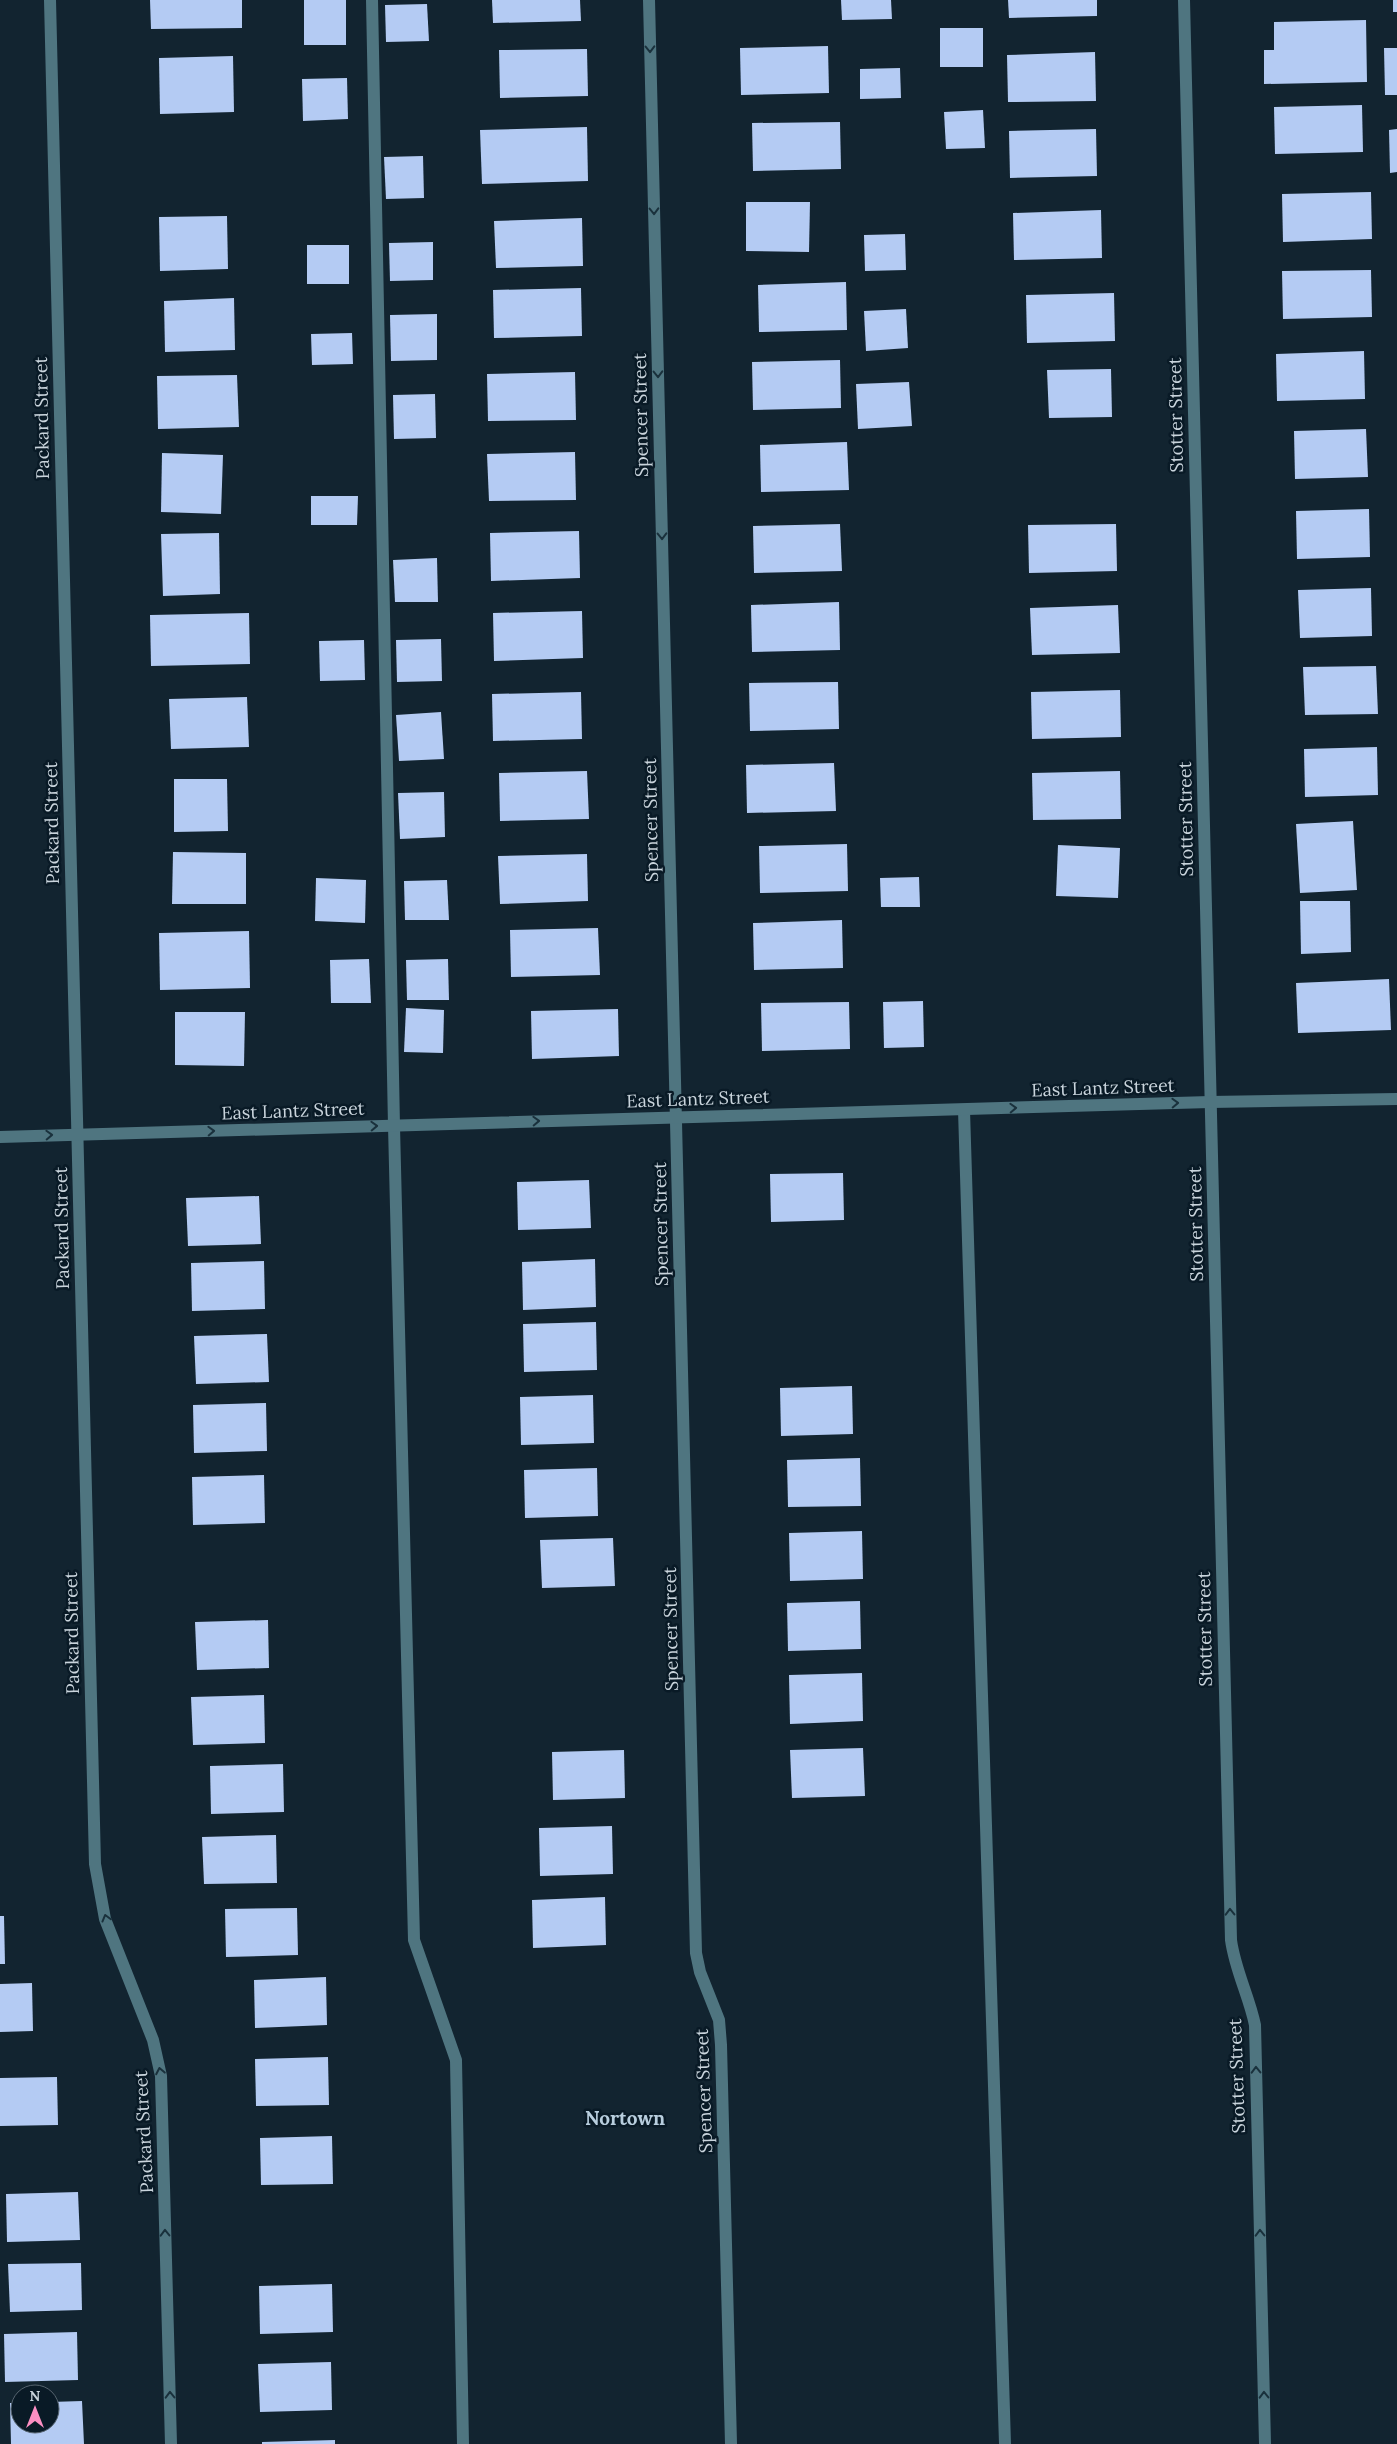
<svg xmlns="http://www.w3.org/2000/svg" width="1397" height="2444" viewBox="0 0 1397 2444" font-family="Lora,serif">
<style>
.building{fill:#b4cbf3}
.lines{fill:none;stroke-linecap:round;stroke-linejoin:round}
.minor{stroke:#4f7580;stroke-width:12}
.oneway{stroke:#1a313c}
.labels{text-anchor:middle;stroke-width:5;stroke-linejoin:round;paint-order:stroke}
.street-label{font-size:18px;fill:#c9d4dc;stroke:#091a26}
.neighbourhood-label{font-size:19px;font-weight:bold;fill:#b8cede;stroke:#091a26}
</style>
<rect width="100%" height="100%" fill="#122430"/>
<g class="building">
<polygon points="150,0 242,0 242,28 151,29"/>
<rect x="304" y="0" width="42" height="45"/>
<polygon points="492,0 580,0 581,21 493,23"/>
<polygon points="841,0 891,0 892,19 842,20"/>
<polygon points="1008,0 1097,0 1097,16 1009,18"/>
<rect x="1393" y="0" width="4" height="12"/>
<polygon points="427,4 429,41 386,42 385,5"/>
<polygon points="1366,20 1367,82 1264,84 1264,50 1274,50 1274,22"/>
<rect x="940" y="28" width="43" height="39"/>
<polygon points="828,46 829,93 741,95 740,48"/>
<polygon points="1384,48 1397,48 1397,95 1385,95"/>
<polygon points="587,49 588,96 500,98 499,50"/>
<polygon points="1095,52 1096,101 1008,102 1007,55"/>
<polygon points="233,56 234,112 160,114 159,58"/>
<polygon points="900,68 901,98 860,99 860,69"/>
<polygon points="347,78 348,119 303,121 302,79"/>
<polygon points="1362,105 1363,152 1275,154 1274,107"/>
<polygon points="983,110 985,148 946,149 944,112"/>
<polygon points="840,122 841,169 753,171 752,123"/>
<polygon points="587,127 588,181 482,184 480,130"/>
<polygon points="1096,129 1097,176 1010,178 1009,131"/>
<polygon points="1397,129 1397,172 1390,173 1389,130"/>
<polygon points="423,156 424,198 386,199 384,157"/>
<polygon points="1371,192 1372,239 1283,242 1282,194"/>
<polygon points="746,202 810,202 809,252 746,251"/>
<polygon points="1101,210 1102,258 1014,260 1013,213"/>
<polygon points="227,216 228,269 160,271 159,217"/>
<polygon points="582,218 583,266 496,268 494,221"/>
<polygon points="905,234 906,270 865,271 864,235"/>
<polygon points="433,242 433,280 390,281 389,243"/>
<rect x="307" y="245" width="42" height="39"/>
<polygon points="1371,270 1372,317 1283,319 1282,271"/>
<polygon points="846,282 847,330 759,332 758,285"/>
<polygon points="581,288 582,336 494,338 493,290"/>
<polygon points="1114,293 1115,341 1027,343 1026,295"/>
<polygon points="234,298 235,350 165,352 164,301"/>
<polygon points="906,309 908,348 866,351 864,311"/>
<polygon points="437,314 437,360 391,361 390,315"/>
<polygon points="352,333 353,364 312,365 311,334"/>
<polygon points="1364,351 1365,399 1277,401 1276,354"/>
<polygon points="840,360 841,408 753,410 752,362"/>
<polygon points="1111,369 1112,417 1049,418 1047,370"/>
<polygon points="575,372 576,420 488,421 487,374"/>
<polygon points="237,375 239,427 158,429 157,376"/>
<polygon points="909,382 912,426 858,429 856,384"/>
<polygon points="435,394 436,438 394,439 393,395"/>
<polygon points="1366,429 1368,477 1295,479 1294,431"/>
<polygon points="847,442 849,490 761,492 760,445"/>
<polygon points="575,452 576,500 489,501 487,454"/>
<polygon points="162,453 223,455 221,514 161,512"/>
<polygon points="311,496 358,496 357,525 311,525"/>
<polygon points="1369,509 1370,557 1297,559 1296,511"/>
<polygon points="840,524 842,571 754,573 753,526"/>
<polygon points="1116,524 1117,571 1029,573 1028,525"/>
<polygon points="579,531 580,578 491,581 490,533"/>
<polygon points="219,533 220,594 163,596 161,534"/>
<polygon points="437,558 438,602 395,602 393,560"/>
<polygon points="1371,588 1372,636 1300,638 1298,590"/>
<polygon points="839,602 840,650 752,652 751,605"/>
<polygon points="1118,605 1120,653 1032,655 1030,608"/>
<polygon points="582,611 583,658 494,661 493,613"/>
<polygon points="249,613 250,664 151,666 150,615"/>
<polygon points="441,639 442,681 397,682 396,640"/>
<polygon points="364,640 365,680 320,681 319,641"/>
<polygon points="1376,666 1378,714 1305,715 1303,667"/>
<polygon points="838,682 839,729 750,731 749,683"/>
<polygon points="1120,690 1121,737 1032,739 1031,692"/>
<polygon points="581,692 582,739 493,741 492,694"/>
<polygon points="247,697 249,747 171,749 169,699"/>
<polygon points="441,712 444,759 399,761 396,715"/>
<polygon points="1377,747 1378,795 1305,797 1304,749"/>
<polygon points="834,763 836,811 747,813 746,765"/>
<polygon points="587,771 589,819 500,821 499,773"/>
<polygon points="1120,771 1121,819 1033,820 1032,773"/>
<polygon points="174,779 227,779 228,831 174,832"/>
<polygon points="444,792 445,837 400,839 398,793"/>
<polygon points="1353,821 1357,890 1300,893 1296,824"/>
<polygon points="847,844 848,891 760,893 759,846"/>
<polygon points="1058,845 1120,848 1118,898 1056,896"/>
<polygon points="173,852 246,853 246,904 172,904"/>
<polygon points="587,854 588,901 500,904 498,856"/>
<polygon points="919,877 920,907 881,907 880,878"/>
<polygon points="316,878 366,880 365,923 315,921"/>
<polygon points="447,880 449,920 405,920 404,881"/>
<polygon points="1300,901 1350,901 1351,952 1301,954"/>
<polygon points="842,920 843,968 754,970 753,923"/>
<polygon points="598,928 600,975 511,977 510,930"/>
<polygon points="249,931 250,988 160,990 159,933"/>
<polygon points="369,959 371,1003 331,1003 330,960"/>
<polygon points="448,959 449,1000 407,1000 406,960"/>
<polygon points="1389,979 1391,1030 1298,1033 1296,983"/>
<polygon points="923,1001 924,1047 884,1048 883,1002"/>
<polygon points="849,1002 850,1049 762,1051 761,1003"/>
<polygon points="406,1008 444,1010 443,1053 404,1052"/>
<polygon points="618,1009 619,1056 532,1059 531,1011"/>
<polygon points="175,1012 245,1012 244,1066 175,1065"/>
<polygon points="843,1173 844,1220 771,1222 770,1174"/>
<polygon points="589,1180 591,1228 518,1230 517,1182"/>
<polygon points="259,1196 261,1244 188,1246 186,1198"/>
<polygon points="595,1259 596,1307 523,1310 522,1262"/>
<polygon points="264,1261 265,1309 192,1311 191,1263"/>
<polygon points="596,1322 597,1370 524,1372 523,1324"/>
<polygon points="267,1334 269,1382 196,1384 194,1336"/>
<polygon points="852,1386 853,1434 781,1436 780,1388"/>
<polygon points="593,1395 594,1443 521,1445 520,1397"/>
<polygon points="266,1403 267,1451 194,1453 193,1405"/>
<polygon points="860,1458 861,1506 788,1507 787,1460"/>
<polygon points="597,1468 598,1516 525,1518 524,1470"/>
<polygon points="264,1475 265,1523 193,1525 192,1477"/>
<polygon points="862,1531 863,1579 790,1581 789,1533"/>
<polygon points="613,1538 615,1586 542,1588 540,1540"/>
<polygon points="860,1601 861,1649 788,1651 787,1603"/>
<polygon points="268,1620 269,1668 197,1670 195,1622"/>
<polygon points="862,1673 863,1721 790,1724 789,1675"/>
<polygon points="264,1695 265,1743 193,1745 191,1697"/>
<polygon points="863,1748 865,1796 792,1798 790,1750"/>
<polygon points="624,1750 625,1798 553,1800 552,1752"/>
<polygon points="283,1764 284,1812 211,1814 210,1766"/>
<polygon points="612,1826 613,1874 540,1876 539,1828"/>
<polygon points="276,1835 277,1883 204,1884 202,1837"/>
<polygon points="605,1897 606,1945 533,1948 532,1900"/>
<polygon points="297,1908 298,1955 226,1957 225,1909"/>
<polygon points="0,1916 4,1916 5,1964 0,1964"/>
<polygon points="326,1977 327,2025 255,2028 254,1980"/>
<polygon points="32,1983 33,2031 0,2032 0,1984"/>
<polygon points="328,2057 329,2105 256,2106 255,2059"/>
<polygon points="57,2077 58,2125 0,2126 0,2078"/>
<polygon points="332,2136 333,2184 261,2185 260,2138"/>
<polygon points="78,2192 80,2240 7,2242 6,2194"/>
<polygon points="81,2263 82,2310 10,2312 8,2264"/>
<polygon points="332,2284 333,2332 260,2334 259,2286"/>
<polygon points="77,2332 78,2380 5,2382 4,2334"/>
<polygon points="331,2362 332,2410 260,2412 258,2364"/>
<polygon points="82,2401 84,2444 11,2444 10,2403 20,2403 20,2424 50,2424 50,2402"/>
<polygon points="335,2440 335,2444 262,2444 262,2442"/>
</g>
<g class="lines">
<g class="minor">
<polyline points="50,0 95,1864 105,1919 153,2040 161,2076 171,2444"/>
<polyline points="372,0 394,1126 414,1940 456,2060 463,2444"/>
<polyline points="649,0 696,1953 700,1972 719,2020 721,2045 731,2444"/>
<path d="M1184,0L1231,1940C1235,1970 1249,1996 1255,2025L1265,2444"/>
<polyline points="964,1110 1005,2444"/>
<polyline points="0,1137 1210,1102 1397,1099"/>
</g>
</g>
<defs><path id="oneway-chevron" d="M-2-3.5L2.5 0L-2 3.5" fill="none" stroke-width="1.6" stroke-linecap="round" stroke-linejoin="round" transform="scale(1.25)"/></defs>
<g class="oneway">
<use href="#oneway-chevron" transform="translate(650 49) rotate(89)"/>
<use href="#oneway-chevron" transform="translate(654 211) rotate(89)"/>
<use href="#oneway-chevron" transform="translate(658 374) rotate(89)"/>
<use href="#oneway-chevron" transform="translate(662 536) rotate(89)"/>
<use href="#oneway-chevron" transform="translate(1175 1103) rotate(-2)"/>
<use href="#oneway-chevron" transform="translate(1013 1108) rotate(-2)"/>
<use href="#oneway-chevron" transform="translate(536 1121) rotate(-2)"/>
<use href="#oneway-chevron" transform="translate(374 1126) rotate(-2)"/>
<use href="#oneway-chevron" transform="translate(211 1131) rotate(-2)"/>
<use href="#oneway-chevron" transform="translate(49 1135) rotate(-2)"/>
<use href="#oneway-chevron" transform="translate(1230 1912) rotate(-91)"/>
<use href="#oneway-chevron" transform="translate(106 1918) rotate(-105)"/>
<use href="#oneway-chevron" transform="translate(1256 2070) rotate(-91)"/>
<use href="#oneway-chevron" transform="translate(160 2071) rotate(-101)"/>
<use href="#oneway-chevron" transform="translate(165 2233) rotate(-91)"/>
<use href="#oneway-chevron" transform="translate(1260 2233) rotate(-91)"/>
<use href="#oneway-chevron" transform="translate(170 2395) rotate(-91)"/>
<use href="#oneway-chevron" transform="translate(1264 2395) rotate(-91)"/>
</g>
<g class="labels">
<g class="street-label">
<text transform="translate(641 415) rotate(-91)" y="6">Spencer Street</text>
<text transform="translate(1176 415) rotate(-91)" y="6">Stotter Street</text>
<text transform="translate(42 418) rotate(-91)" y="6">Packard Street</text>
<text transform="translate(1186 819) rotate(-91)" y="6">Stotter Street</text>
<text transform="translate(651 820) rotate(-91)" y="6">Spencer Street</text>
<text transform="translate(52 823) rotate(-91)" y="6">Packard Street</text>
<text transform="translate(1103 1088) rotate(-2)" y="6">East Lantz Street</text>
<text transform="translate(698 1099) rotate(-2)" y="6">East Lantz Street</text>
<text transform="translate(293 1111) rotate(-2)" y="6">East Lantz Street</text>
<text transform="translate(661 1224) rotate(-91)" y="6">Spencer Street</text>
<text transform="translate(1196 1224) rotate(-91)" y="6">Stotter Street</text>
<text transform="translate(62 1228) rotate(-91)" y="6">Packard Street</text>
<text transform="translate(671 1629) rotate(-91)" y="6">Spencer Street</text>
<text transform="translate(1205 1629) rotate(-91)" y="6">Stotter Street</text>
<text transform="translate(72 1633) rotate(-91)" y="6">Packard Street</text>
<text transform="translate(1237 2076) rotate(-92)" y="6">Stotter Street</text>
<text transform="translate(704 2091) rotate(-92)" y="6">Spencer Street</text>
<text transform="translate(144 2132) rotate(-93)" y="6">Packard Street</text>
</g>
<g class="neighbourhood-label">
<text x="625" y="2125">Nortown</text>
</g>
</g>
<g transform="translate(35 2409)"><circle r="24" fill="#091a26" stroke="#56646f"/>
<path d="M0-4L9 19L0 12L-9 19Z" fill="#fc8fc3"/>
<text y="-8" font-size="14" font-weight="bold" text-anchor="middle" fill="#c9d4dc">N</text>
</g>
</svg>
